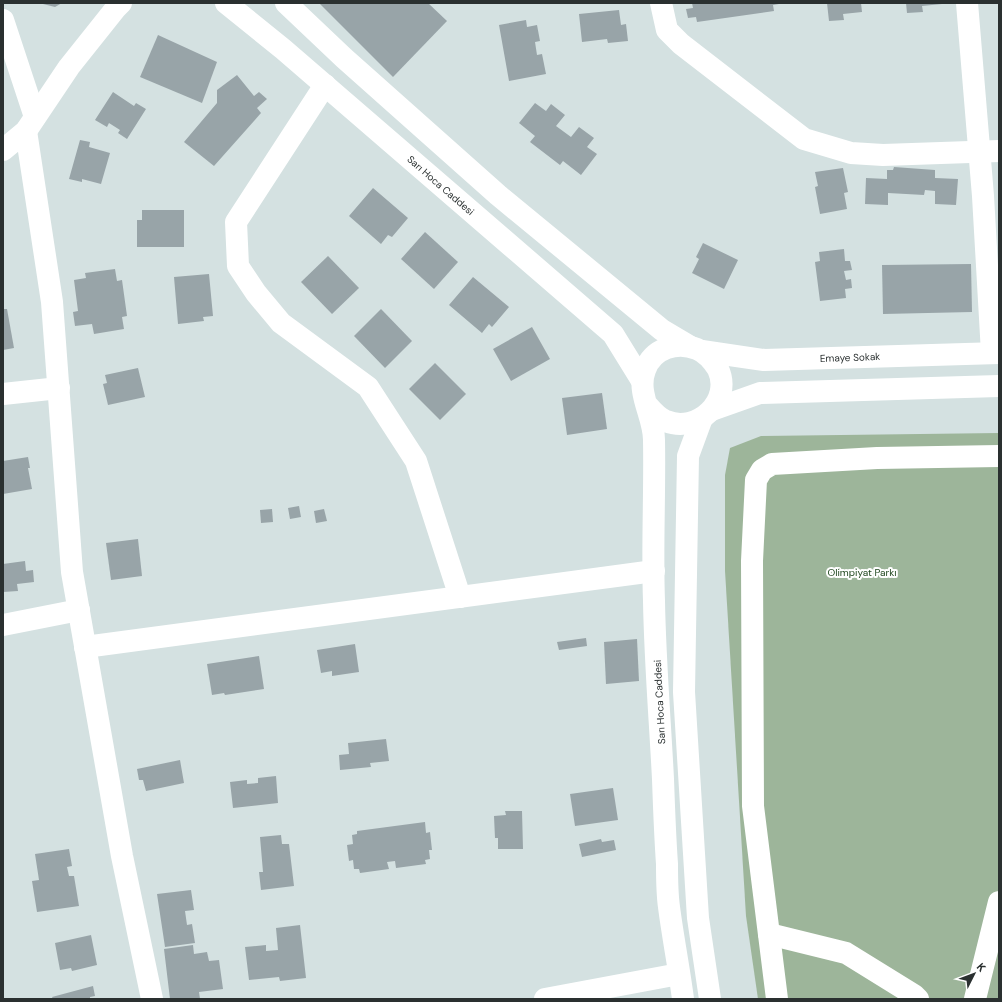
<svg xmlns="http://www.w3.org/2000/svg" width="1002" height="1002" viewBox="0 0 1002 1002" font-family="'DM Sans',sans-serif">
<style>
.green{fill:#9db59a}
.building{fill:#98a4a8}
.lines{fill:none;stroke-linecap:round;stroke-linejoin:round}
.minor{stroke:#fff;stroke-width:22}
.labels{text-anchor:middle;stroke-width:4;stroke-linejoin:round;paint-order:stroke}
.street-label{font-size:10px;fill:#2a3030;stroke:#fff}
.park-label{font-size:10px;fill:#1e451c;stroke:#fff}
</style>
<rect width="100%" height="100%" fill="#d4e1e1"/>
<polygon class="green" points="999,433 999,999 758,999 746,916 725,571 725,475 730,448 761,436"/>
<g class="building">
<polygon points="39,3 62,3 55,7"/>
<polygon points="319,3 428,3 447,21 393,77"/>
<polygon points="692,3 779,3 779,4 773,5 774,11 697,22 696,17 688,18 686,9 693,8"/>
<polygon points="827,3 861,3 862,12 843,14 844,20 829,21"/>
<polygon points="906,3 942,3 942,4 922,6 923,12 907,13"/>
<polygon points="619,10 621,25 626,24 628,41 608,43 607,39 582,42 579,14"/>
<polygon points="526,20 527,27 537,25 540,41 535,42 537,55 542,54 546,74 509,81 499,25"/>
<polygon points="158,35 217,62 202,103 140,77"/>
<polygon points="237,75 254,96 259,92 267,99 257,108 261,113 214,166 184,142 217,103 217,90"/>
<polygon points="113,92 134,106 136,103 146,109 127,139 118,133 120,130 109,123 107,127 95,120"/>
<polygon points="535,103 546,111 551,104 565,115 556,126 571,137 579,127 594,138 587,147 597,154 581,175 563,161 560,165 530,142 535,136 519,123"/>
<polygon points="80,140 90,142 89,147 110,153 101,184 82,179 82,182 69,179"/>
<polygon points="894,167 935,170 935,178 958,179 956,205 935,204 935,191 925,190 924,195 888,193 888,205 865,204 866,178 887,179 887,170 893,170"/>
<polygon points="843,168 848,192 844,193 847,209 820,214 815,187 818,186 815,172"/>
<polygon points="373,188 408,218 392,237 388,235 381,244 349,216"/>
<polygon points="142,210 184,210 184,247 137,247 137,220 142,220"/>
<polygon points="425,232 458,262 434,289 401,259"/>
<polygon points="703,243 738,260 724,289 692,273 699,259 696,257"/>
<polygon points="844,249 845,261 850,261 852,270 844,271 846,280 851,279 852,288 845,289 846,298 820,301 815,262 820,261 819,252"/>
<polygon points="328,256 359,288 332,314 301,282"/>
<polygon points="971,264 972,312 883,314 882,265"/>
<polygon points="115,269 117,281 122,280 127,316 122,317 124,329 94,334 92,324 75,326 73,312 78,311 74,280 86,278 85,273"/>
<polygon points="209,274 213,316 203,317 204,321 178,324 174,277"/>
<polygon points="473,277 509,307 492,327 489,324 482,333 449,305"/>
<polygon points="3,309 7,309 14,348 3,350"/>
<polygon points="381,309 412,341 385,368 354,336"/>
<polygon points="532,327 550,359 511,381 493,349"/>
<polygon points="435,363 466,394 440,420 409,389"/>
<polygon points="138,368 145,397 108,405 103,384 107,383 105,375"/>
<polygon points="602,393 607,429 567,435 562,398"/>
<polygon points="28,457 30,468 28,468 32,489 3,494 3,461"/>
<polygon points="299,506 301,517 290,519 288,508"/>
<polygon points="272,509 273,522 261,523 260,510"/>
<polygon points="324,509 327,521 316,523 314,511"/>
<polygon points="138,539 142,576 111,580 106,543"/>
<polygon points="25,561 26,571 33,570 34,582 17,584 18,591 3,592 3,564"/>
<polygon points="586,638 587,646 559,650 557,642"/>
<polygon points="637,639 639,681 606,684 604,642"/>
<polygon points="355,644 359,672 332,676 332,671 321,673 317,650"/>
<polygon points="259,656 264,689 225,695 224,693 212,695 207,664"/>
<polygon points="386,739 389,761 370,763 371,767 340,770 339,755 349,754 348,743"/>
<polygon points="180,760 184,783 146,791 143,780 139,780 137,769"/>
<polygon points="276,776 278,803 233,808 230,782 247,780 247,784 258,783 258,778"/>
<polygon points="613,788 618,820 575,826 570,794"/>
<polygon points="505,811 522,811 523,849 498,849 498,838 495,838 494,816 506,815"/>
<polygon points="425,822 426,833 430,832 432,850 429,850 430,859 425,860 426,864 396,868 395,861 387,862 389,869 360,873 359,869 354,869 353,860 349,861 347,845 353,844 352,835 357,834 357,831"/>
<polygon points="281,835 282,844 289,844 294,886 261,890 259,872 263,872 260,837"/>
<polygon points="601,839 602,842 614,840 616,850 582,857 579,844"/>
<polygon points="69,849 72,866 67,867 69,876 74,876 79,906 37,912 32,881 39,880 35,854"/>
<polygon points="191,890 194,910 185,911 187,925 192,924 195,943 165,947 157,894"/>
<polygon points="300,925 306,978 280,981 279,977 249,980 245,947 266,945 266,951 278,950 276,928"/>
<polygon points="91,935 97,965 72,971 71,968 60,970 55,943"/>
<polygon points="193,945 194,954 207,952 209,961 219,960 223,989 199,992 200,999 170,999 164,949"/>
<polygon points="93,986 95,996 90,997 90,999 53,999 52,997"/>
</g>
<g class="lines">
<g class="minor">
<polyline points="226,3 283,49 613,334 642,381"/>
<polyline points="286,3 344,58 498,195 662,330 689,346"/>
<polyline points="661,3 667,30 681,44 804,139 851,153 883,155 999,151"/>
<polyline points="967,3 983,196 992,353"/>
<polyline points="3,20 35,117"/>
<polyline points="325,85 236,222 238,266 256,293 281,323 368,387 416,461 460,597"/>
<polyline points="26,131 52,302 72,572 122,856 152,999"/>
<polyline points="3,150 26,131 69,67 116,8 121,3"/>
<polyline points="702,351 764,360 999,353"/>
<polyline points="3,394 59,388"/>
<path d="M647,405C653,412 658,418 666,421C697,434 733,401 718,369C713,361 707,353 697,349C677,341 653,348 645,370C636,393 654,416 654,440C655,494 652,548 654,601C655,661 660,720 663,779C664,808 665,836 667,864C667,878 667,893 669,907C673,938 679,968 683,999"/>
<polyline points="712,410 760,393 999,386"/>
<polyline points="702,418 688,456 684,692 698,918 710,999"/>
<polyline points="3,625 79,610"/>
<polyline points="85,647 654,571"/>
<polyline points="769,934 846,953 914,995 918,999"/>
<polyline points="545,999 679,974"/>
<polyline points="777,999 753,806 752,561 756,480 762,470 772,464 877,458 999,456"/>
<polyline points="975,999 999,902"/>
</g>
</g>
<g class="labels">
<g class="street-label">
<text transform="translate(441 185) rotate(41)" y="4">Sarı Hoca Caddesi</text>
<text transform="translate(850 357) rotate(-2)" y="4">Emaye Sokak</text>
<text transform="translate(659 702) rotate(-93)" y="4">Sarı Hoca Caddesi</text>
</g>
<g class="park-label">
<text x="862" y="576">Olimpiyat Parkı</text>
</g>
</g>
<rect width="1002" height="1002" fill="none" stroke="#2a3030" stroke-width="8"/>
<g transform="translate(974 974) rotate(48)" stroke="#ffffff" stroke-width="3" paint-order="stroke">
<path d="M0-3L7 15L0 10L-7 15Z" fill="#2a3030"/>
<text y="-6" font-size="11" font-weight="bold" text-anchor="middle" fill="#2a3030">K</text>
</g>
</svg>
